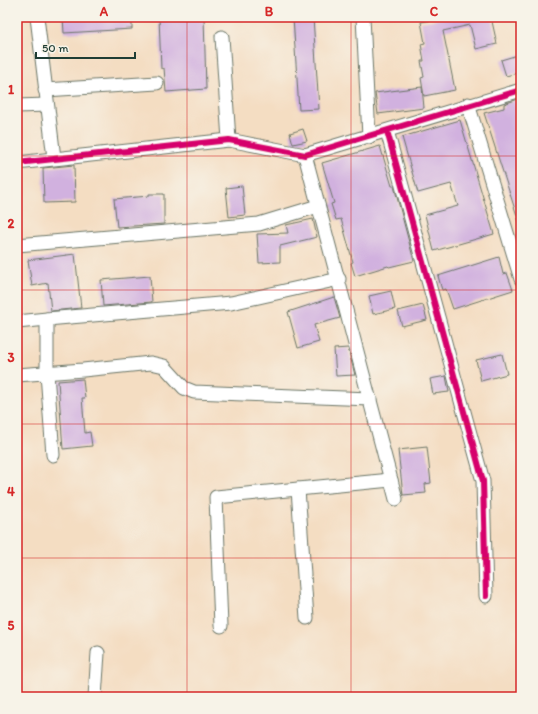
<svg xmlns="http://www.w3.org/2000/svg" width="538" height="714" viewBox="0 0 538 714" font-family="Itim,sans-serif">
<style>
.building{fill:#d1b1df}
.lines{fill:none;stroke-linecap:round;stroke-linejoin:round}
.minor-casing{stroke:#6a7566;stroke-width:15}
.minor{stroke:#fff;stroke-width:13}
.cycleway-casing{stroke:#f7f3e8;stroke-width:8}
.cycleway{stroke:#d6006c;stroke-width:6}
.grid{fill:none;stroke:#d62828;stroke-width:1;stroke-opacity:0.55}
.neatline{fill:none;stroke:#d62828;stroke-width:1.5}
.grid-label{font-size:13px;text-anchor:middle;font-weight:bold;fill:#d62828}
</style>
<rect width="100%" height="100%" fill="#f7f3e8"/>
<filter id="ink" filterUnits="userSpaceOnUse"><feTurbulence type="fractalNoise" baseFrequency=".025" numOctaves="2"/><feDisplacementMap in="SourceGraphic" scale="8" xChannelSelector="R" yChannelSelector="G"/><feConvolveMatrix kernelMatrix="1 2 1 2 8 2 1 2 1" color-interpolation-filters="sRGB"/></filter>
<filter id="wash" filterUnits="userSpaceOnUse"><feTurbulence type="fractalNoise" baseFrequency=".012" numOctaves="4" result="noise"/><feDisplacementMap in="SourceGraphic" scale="16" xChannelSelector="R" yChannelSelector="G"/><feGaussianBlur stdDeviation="0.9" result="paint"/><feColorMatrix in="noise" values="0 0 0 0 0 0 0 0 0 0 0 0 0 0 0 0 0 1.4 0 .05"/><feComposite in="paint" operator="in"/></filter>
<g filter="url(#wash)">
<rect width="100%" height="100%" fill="#f4ddc2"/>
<g id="blocks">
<g class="building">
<polygon points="63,17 132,17 132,29 64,33"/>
<polygon points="159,17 204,17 206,89 166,92 164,68 161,69"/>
<polygon points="293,17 313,17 319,109 299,110"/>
<polygon points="451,17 491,17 497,44 476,49 470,25 443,31 455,90 424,96 421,78 424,77 421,61 424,61 421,44 425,43 421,22"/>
<polygon points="521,54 521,72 506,76 501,60"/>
<polygon points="422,87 424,108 378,114 375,93"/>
<polygon points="521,98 521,221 519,222 484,113 504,108 504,104"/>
<polygon points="460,120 494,234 434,251 425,215 458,206 451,184 418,193 402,137"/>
<polygon points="303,129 307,141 293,144 290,133"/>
<polygon points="380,146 392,186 394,186 414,261 389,267 388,266 355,276 351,263 353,262 341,219 336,220 331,204 334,203 322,163"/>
<polygon points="74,165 75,202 44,203 43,168"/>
<polygon points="242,186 245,215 229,217 226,188"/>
<polygon points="149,194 164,194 164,224 117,227 114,199 149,196"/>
<polygon points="313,219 317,237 280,246 280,262 259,263 257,234 288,233 286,225"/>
<polygon points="75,254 81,308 51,311 48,283 32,286 28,260"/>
<polygon points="499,257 503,274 507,273 513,290 453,309 446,289 442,290 438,276"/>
<polygon points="150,276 152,302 103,306 101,280"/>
<polygon points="391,291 395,309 373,314 369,296"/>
<polygon points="334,297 340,318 314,325 319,342 298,348 288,312"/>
<polygon points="423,305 427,320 402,326 398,311"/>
<polygon points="348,348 355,375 336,376 334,349"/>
<polygon points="502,354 507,374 481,381 476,360"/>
<polygon points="446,376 449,392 433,394 430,379"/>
<polygon points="83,379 85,398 82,398 85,433 90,432 92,446 63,449 58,381"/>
<polygon points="427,447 431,483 425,484 426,493 403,495 398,450"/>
</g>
</g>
</g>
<g filter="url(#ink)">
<use href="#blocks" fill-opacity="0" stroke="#6a7566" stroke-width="1"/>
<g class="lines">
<g class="minor-casing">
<g id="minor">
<polyline points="37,17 54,158"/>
<polyline points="363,17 369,137"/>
<polyline points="222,37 229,140"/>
<polyline points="45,90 157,83"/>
<polyline points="468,104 521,279"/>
<polyline points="17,106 47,105"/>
<polyline points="387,131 483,481 486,596"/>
<polyline points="305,155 396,499"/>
<polyline points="17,163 229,140 305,155 521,90"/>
<polyline points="17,245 259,224 318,206"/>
<polyline points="17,322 47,319"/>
<polyline points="17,375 83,370 151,363 164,366 184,388 194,392 370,399"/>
<polyline points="53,455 47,373 47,319 231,303 339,279"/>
<polyline points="298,489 307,618"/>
<polyline points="221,626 216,497 391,480"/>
<polyline points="95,697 98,653"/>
</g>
</g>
<use href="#minor" class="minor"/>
<g class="cycleway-casing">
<g id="cycleway">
<polyline points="387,131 483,481 486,596"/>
<polyline points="17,163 229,140 305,155 521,90"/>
</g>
</g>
<use href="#cycleway" class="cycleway"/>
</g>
</g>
<path class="grid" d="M187,17V697M351,17V697M17,156H521M17,290H521M17,424H521M17,558H521"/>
<rect width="538" height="714" fill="none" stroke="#f7f3e8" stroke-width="44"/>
<path d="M36 52v6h99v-6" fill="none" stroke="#1f3d34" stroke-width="2"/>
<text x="42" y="52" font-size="12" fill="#1f3d34" stroke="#f7f3e8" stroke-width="3" paint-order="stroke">50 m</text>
<rect x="22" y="22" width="494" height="670" class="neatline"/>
<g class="grid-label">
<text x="104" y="16">A</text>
<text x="269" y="16">B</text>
<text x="434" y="16">C</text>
<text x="11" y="94">1</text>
<text x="11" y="228">2</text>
<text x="11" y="362">3</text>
<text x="11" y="496">4</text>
<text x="11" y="630">5</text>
</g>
</svg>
